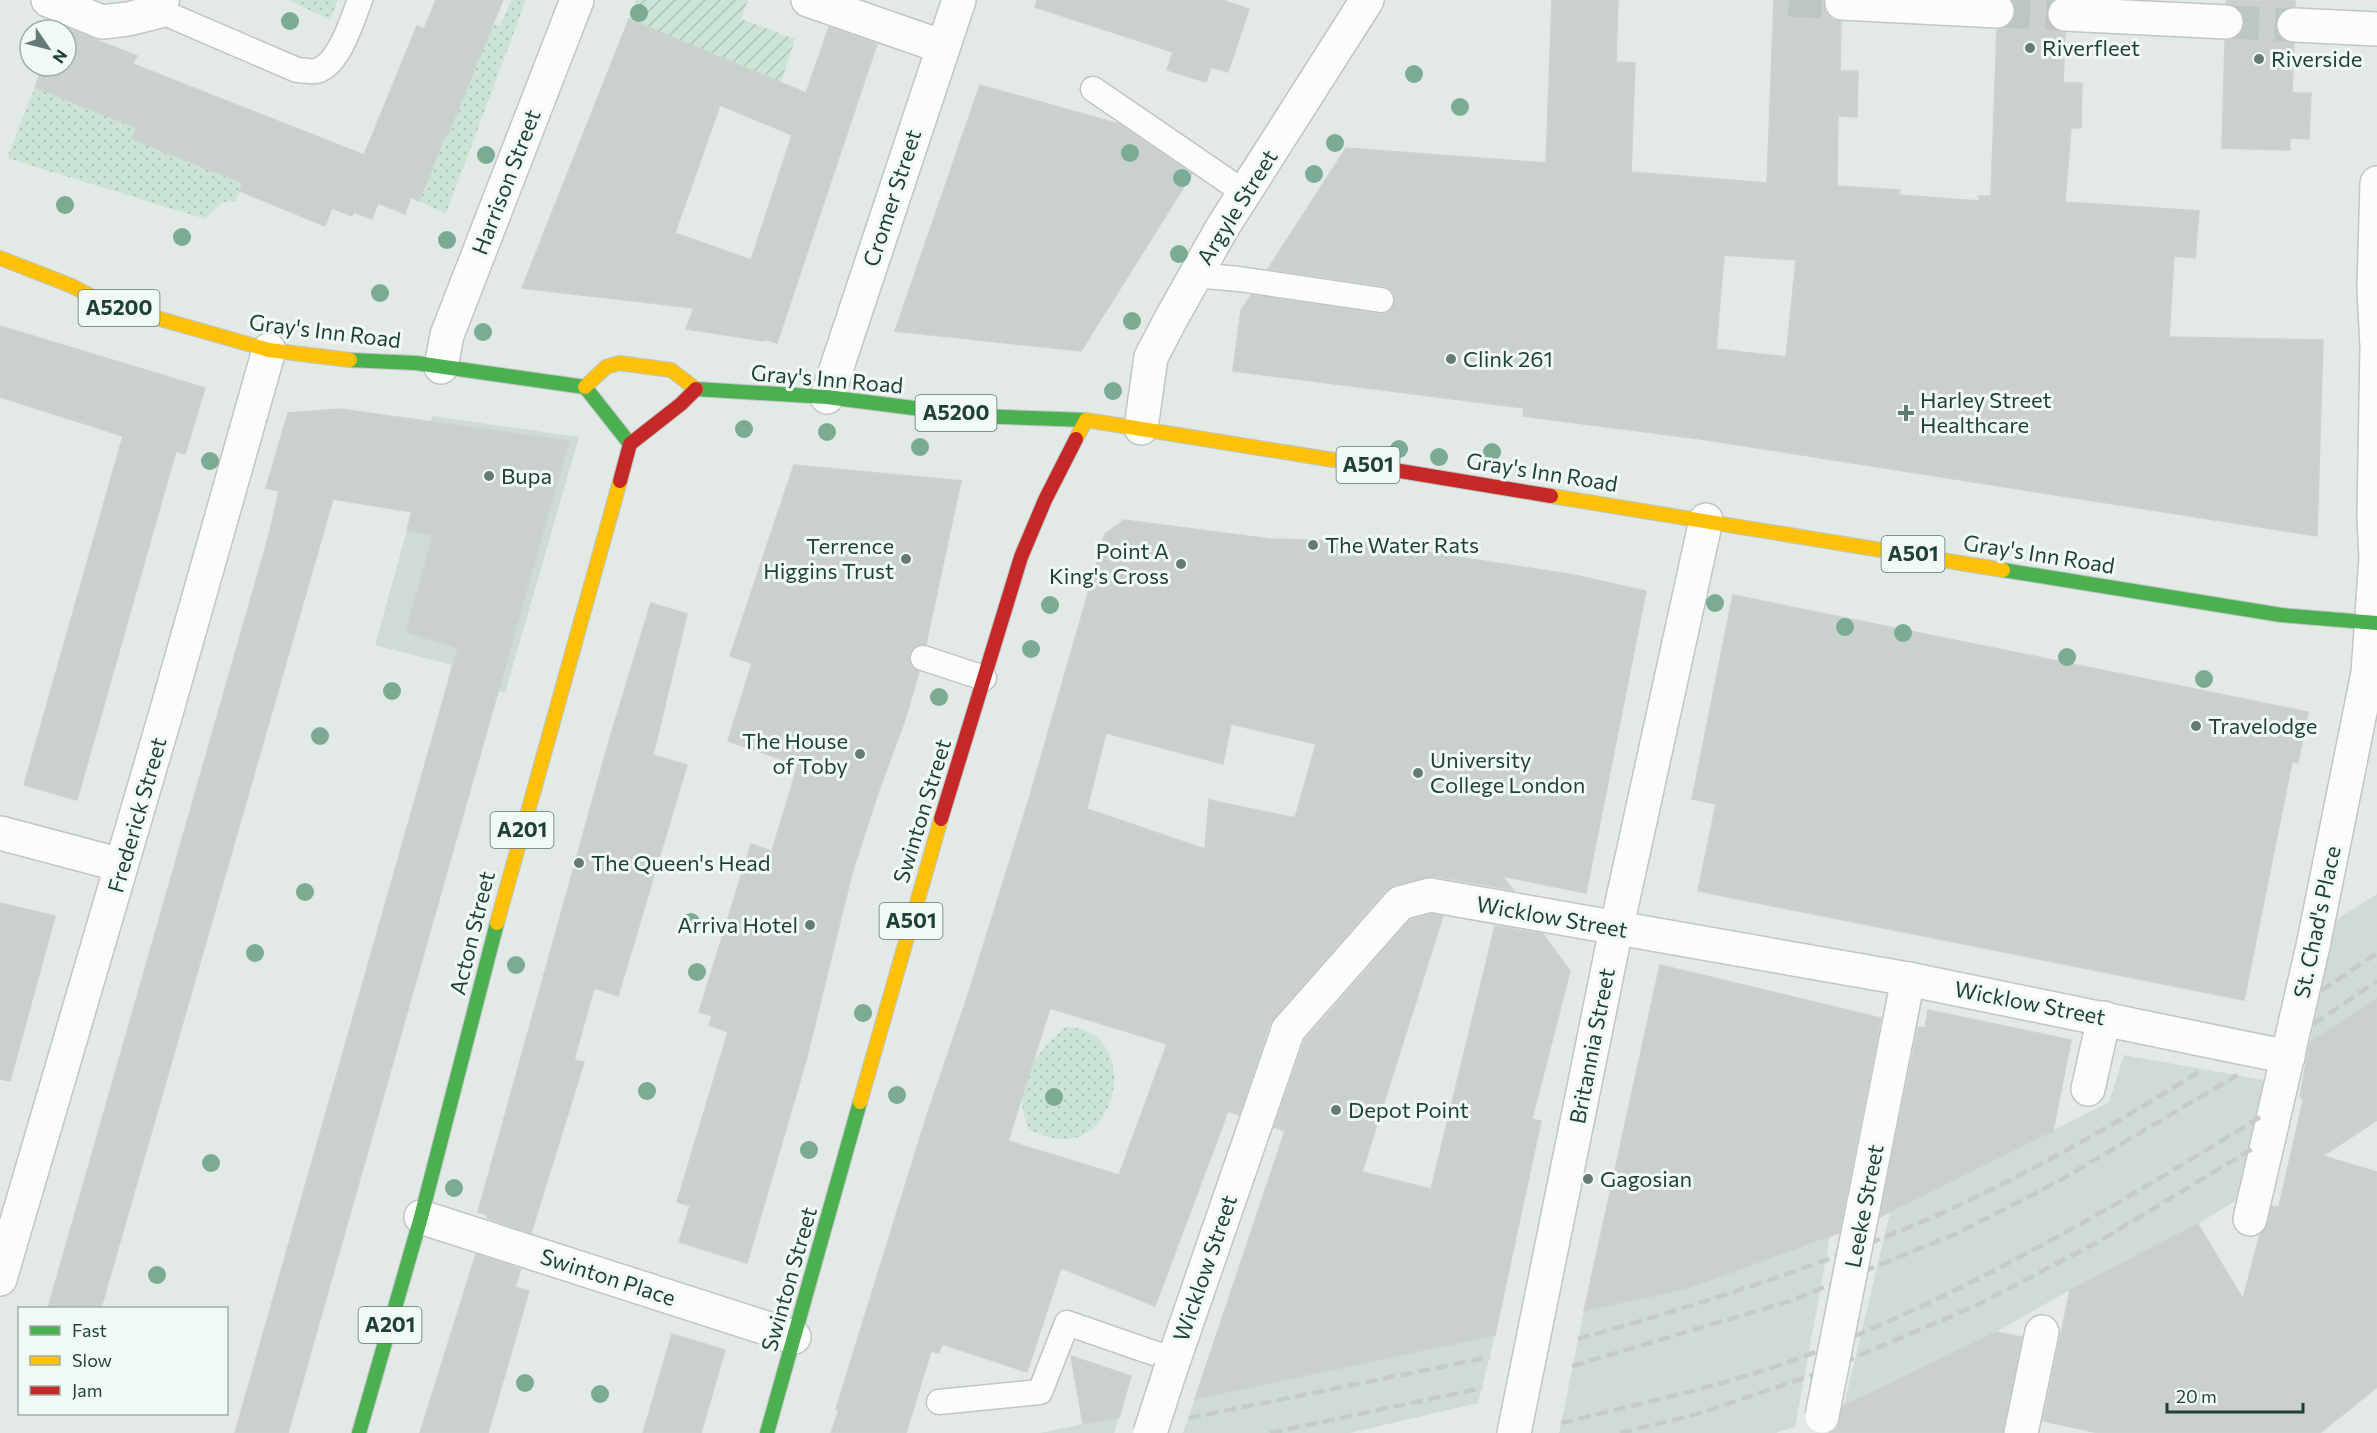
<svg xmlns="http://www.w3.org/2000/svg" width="2377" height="1433" viewBox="0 0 2377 1433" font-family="Commissioner,sans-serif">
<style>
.built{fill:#d0dbd7}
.grass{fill:url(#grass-dots)}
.garden{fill:url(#garden-furrows)}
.building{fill:#cad0ce;stroke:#ccd2d0;stroke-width:1.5;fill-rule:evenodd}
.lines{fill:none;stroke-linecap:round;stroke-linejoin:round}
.street-tunnel{stroke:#bcc7c4;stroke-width:33;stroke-dasharray:33 16;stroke-linecap:butt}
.lane-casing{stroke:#c0c6c4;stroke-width:27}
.street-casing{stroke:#c0c6c4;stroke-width:36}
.fast-casing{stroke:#bbc6c3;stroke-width:16}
.slow-casing{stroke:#bbc6c3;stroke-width:16}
.jam-casing{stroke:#bbc6c3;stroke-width:16}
.lane{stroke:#fbfcfb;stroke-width:24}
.street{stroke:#fbfcfb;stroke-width:33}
.fast{stroke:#4caf50;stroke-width:14}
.slow{stroke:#ffc107;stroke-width:14}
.jam{stroke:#c62828;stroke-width:14}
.rail{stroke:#c6cbca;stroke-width:4.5;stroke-dasharray:12 6;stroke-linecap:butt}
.street-bridge-casing{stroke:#c0c6c4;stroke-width:36;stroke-linecap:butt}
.street-bridge{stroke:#fbfcfb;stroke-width:33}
.tree{fill:#7bab93}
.poi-dot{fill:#647a76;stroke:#f1f9f5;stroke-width:2}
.labels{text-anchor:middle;stroke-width:6;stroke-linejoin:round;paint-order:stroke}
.shield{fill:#f1f9f5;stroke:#5e7771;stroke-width:1.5}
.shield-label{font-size:21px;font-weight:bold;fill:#1f3f39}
.poi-label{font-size:22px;fill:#1f3f39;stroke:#f1f9f5;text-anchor:start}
.street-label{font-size:22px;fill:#1f3f39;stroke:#f1f9f5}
</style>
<defs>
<pattern id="grass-dots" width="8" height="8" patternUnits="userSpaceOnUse" patternTransform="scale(1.5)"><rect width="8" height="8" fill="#cbe4d5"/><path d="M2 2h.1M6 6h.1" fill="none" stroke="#aec5b8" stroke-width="1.8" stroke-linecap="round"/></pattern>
<pattern id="garden-furrows" width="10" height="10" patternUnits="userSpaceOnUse" patternTransform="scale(1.5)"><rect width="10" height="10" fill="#cbe4d5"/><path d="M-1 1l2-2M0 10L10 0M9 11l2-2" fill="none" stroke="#aec5b8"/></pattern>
</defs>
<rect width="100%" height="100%" fill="#e3e9e7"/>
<g class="built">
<polygon points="432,416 579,437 505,693 448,678 452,665 375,645 407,530"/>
<polygon points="2377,894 2377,998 2310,1042 2336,920"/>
<polygon points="2124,1055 2269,1081 2241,1197 2198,1224 2070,1290 1996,1332 1844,1405 1890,1213 2109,1102"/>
<polygon points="1830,1237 1795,1427 1776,1433 1559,1433 1584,1311 1688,1288"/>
<polygon points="1495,1335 1478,1403 1350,1433 1183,1433 1195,1399"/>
<polygon points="1119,1416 1114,1433 1040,1433 1083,1424"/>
</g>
<g class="grass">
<polygon points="289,0 338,0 330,20"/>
<polygon points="511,0 526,0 446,214 419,201 493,24 500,26"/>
<polygon points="35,87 248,170 236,201 222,202 205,219 7,158"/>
<path d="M1066,1027C1149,1029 1117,1179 1029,1129C1010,1090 1035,1051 1066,1027Z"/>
</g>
<polygon class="garden" points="636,0 748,0 741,19 795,39 781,82 629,19"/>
<g class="building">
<polygon points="436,0 503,0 448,134 446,134 419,201 411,197 405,214 378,203 372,219 354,212 352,216 332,208 325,226 240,191 243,183 132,139 137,128 35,87 43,66 66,66 66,30 57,30 59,25 137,56 133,64 364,155 417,26 424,29"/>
<polygon points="1037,0 1222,0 1249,9 1228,72 1211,67 1206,82 1167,70 1173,52 1035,7"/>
<path d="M1552,0H1618L1616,62L1635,63L1631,172L1767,183L1774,0H1824L1826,12L1832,19L1841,22L1840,71H1858L1857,117L1838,116L1837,186L1900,190L1899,195L1979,201V196H1991L1997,30L2006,27L2013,21L2016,11L2012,0H2053L2049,4L2046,14L2048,22L2054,29L2065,33L2063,83H2082L2081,128H2071L2065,202L2199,211L2195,258L2174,256L2169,337L2323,340L2317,536L1700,439L1523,416L1524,408L1233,371L1241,310L1251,295L1379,314L1387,313L1392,308L1394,295L1390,289L1384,286L1268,269L1346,148L1546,163ZM1724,255L1796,260L1786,357L1716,349Z"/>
<polygon points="2227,0 2295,0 2295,6 2286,8 2279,14 2275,25 2278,34 2283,40 2294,44 2292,93 2311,93 2309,139 2290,138 2290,150 2222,148 2225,41 2234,39 2241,33 2245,22 2242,13 2236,6 2226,3"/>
<path d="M629,19L806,93L829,27L877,44L777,343L765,339L764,341L686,329L694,308L522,288ZM720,105L792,135L751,260L675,233Z"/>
<polygon points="980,85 1119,124 1192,174 1081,351 895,331"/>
<polygon points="0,326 205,388 185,454 176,451 77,800 24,785 123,436 0,397"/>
<polygon points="340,409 569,441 288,1433 235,1433 458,648 406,632 433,535 407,530 412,512 333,499 101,1308 48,1308 269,535 279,491 266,488 288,413"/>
<polygon points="794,465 961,481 926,644 914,647 909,654 912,667 919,672 905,720 879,790 852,873 807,1057 747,1263 679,1242 690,1206 677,1202 728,1032 709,1025 712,1016 699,1012 751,844 772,851 798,765 728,741 752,663 730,656"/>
<path d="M1124,520L1270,539L1353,541L1574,575L1646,591L1586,893L1502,876L1513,890L1433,876L1395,885L1386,890L1270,1023L1239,1115L1228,1111L1155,1306L1061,1268L1027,1372L942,1344L939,1353L931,1351L906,1433H831L839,1410L836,1409L927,1115L967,998L1029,799L1105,534ZM1231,724L1316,744L1295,818L1209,800L1205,849L1087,809L1106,733L1223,764ZM1050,1008L1167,1044L1119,1175L1008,1141Z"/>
<polygon points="1733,595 2308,712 2298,763 2292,762 2244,1000 1698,891 1716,804 1692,799"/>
<polygon points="651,603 687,614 653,755 687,765 618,996 594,988 574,1060 584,1062 531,1233 487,1218 488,1215 478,1212 609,741"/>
<polygon points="0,903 55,916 10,1081 0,1079"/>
<polygon points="1431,914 1443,916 1362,1172 1431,1189 1495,926 1543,934 1570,971 1532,1119 1541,1121 1495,1335 1195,1399 1285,1131 1274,1127 1305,1040 1410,920"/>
<polygon points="1660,965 1881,1018 1839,1233 1688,1288 1584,1311"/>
<polygon points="2377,998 2377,1120 2323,1156 2377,1172 2377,1387 2320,1433 2099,1433 2043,1421 2070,1290 2198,1224 2243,1299 2260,1234 2268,1224 2272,1206 2279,1207 2303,1101 2300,1096 2310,1042"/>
<polygon points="1928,1010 2071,1040 2053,1131 1880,1217 1918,1027 1925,1028"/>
<polygon points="476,1254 521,1269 515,1287 529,1291 488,1433 420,1433"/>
<polygon points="1996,1332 2022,1337 2003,1433 1829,1433 1836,1428 1843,1406"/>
<polygon points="672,1334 725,1350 701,1433 643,1433"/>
<polygon points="1071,1356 1131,1376 1119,1418 1083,1424"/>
</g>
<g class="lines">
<g class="street-tunnel">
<polyline points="1789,0 1842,3"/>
<polyline points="1997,11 2065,14"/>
<polyline points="2226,22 2294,25"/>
</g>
<g class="lane-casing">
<g id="lane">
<path d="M167,0L160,11L297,70C303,70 310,72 316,71C339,66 352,20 360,0"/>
<polyline points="1093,89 1245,193"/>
<polyline points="1194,275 1239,279 1381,300"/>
<polyline points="923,658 984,678"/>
<polyline points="939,1402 1040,1392 1067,1323 1174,1360"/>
</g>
</g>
<g class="street-casing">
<g id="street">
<polyline points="48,0 102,22 128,19 160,11"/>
<polyline points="808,0 943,47"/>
<polyline points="1842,3 1997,11"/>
<polyline points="2065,14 2226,22"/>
<polyline points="2294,25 2377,29"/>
<polyline points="441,367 447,335 577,0"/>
<polyline points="827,397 959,0"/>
<polyline points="1141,428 1151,357 1172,317 1222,228 1367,0"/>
<polyline points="0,833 121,865"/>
<polyline points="2088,1089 2104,1018"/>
<polyline points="1863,1208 1908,979"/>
<polyline points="421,1217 794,1337"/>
<polyline points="2250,1219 2313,946 2368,673 2376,558 2374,517 2377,347 2374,288 2377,183"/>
<polyline points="0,1279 164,720 269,350"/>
<polyline points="1171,1368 1288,1030 1400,903 1430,895 1908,979 2288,1057"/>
<polyline points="1514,1433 1613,944 1706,520"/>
<polyline points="2021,1433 2042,1332"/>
</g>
</g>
<g class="fast-casing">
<g id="fast">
<polyline points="350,360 416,363 585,387"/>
<polyline points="585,387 630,444"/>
<polyline points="696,389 827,397 976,416 1086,420"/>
<polyline points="2003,570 2281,615 2377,623"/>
<polyline points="359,1433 421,1217 497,923"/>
<polyline points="767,1433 860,1102"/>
</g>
</g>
<g class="slow-casing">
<g id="slow">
<polyline points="0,258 72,286 104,303 269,350 350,360"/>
<polyline points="585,387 606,367 619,363 671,370 696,389"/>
<polyline points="1076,439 1086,420 1346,462"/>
<polyline points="1551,496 2003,570"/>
<polyline points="497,923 620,481"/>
<polyline points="860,1102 941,819"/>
</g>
</g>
<g class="jam-casing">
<g id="jam">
<polyline points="1346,462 1551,496"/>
<polyline points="620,481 630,444 681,404 696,389"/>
<polyline points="941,819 1021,557 1045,500 1076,439"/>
</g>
</g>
<use href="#lane" class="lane"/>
<use href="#street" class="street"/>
<use href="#fast" class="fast"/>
<use href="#slow" class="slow"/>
<use href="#jam" class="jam"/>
<g class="rail">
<polyline points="2321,991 2377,953"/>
<polyline points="2314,1024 2377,981"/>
<path d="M1578,1339C1698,1305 1818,1267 1933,1217C2027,1175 2116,1124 2203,1069"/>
<polyline points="1572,1366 1790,1301 1956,1234 2061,1180 2237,1075"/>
<polyline points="1189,1418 1490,1357"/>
<path d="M1561,1423C1649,1401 1739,1383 1823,1349C1976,1288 2120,1204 2260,1117"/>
<polyline points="1270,1433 1482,1388"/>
<polyline points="1620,1433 1694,1415 1816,1374 1975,1306 2098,1242 2252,1149"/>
</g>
<g class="street-bridge-casing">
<g id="street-bridge">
<polyline points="1822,1416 1863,1208"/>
<polyline points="1150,1433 1171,1368"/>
</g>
</g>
<use href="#street-bridge" class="street-bridge"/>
</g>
<g class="tree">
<circle cx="639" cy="13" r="9"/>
<circle cx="290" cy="21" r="9"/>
<circle cx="1414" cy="74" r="9"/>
<circle cx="1460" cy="107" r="9"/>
<circle cx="1335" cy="143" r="9"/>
<circle cx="1130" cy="153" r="9"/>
<circle cx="486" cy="155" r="9"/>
<circle cx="1314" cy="174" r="9"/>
<circle cx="1182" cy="178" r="9"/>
<circle cx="65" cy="205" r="9"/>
<circle cx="182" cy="237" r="9"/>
<circle cx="447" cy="240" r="9"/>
<circle cx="1179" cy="254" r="9"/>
<circle cx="380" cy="293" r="9"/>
<circle cx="1132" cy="321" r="9"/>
<circle cx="483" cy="332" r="9"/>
<circle cx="1113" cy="391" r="9"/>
<circle cx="744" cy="429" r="9"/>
<circle cx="827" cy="432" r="9"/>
<circle cx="920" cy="447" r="9"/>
<circle cx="1399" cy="449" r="9"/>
<circle cx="1492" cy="452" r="9"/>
<circle cx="1439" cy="457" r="9"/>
<circle cx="210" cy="461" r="9"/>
<circle cx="1715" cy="603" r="9"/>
<circle cx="1050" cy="605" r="9"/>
<circle cx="1845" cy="627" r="9"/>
<circle cx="1903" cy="633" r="9"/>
<circle cx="1031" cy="649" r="9"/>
<circle cx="2067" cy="657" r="9"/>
<circle cx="2204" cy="679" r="9"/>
<circle cx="392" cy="691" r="9"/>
<circle cx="939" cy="697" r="9"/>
<circle cx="320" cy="736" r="9"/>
<circle cx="305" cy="892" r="9"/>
<circle cx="691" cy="922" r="9"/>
<circle cx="255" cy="953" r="9"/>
<circle cx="516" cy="965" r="9"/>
<circle cx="697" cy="972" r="9"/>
<circle cx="863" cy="1013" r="9"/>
<circle cx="647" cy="1091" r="9"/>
<circle cx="897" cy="1095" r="9"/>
<circle cx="1054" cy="1097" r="9"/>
<circle cx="809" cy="1150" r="9"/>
<circle cx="211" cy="1163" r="9"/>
<circle cx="454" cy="1188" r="9"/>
<circle cx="157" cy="1275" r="9"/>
<circle cx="525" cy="1383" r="9"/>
<circle cx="600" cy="1394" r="9"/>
</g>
<g class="poi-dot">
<circle cx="2030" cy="48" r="6"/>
<circle cx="2259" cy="59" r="6"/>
<circle cx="1451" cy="359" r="6"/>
<path d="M1903 404h6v6h6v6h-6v6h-6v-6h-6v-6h6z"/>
<circle cx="489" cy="476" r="6"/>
<circle cx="1313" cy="545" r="6"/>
<circle cx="906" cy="559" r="6"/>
<circle cx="1181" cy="564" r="6"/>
<circle cx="2196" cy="726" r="6"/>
<circle cx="860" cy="754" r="6"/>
<circle cx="1418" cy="773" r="6"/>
<circle cx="579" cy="863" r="6"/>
<circle cx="810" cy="925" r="6"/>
<circle cx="1336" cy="1110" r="6"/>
<circle cx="1588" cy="1179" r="6"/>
</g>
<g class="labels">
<g class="shield">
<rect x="78.5" y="290" width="81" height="36" rx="4.5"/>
<rect x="915.5" y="395" width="81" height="36" rx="4.5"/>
<rect x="1336.5" y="447" width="63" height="36" rx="4.5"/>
<rect x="1881.5" y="536" width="63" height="36" rx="4.5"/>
<rect x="490.5" y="812" width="63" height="36" rx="4.5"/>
<rect x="879.5" y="903" width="63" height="36" rx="4.5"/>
<rect x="358.5" y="1307" width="63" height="36" rx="4.5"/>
</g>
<g class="shield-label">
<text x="119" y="315">A5200</text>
<text x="956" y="420">A5200</text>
<text x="1368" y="472">A501</text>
<text x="1913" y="561">A501</text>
<text x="522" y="837">A201</text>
<text x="911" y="928">A501</text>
<text x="390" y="1332">A201</text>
</g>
<g class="poi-label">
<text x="2042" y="56">Riverfleet</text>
<text x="2271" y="67">Riverside</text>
<text x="1463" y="367">Clink 261</text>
<text x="1920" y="408">Harley Street<tspan x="1920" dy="25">Healthcare</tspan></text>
<text x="501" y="484">Bupa</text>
<text x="1325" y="553">The Water Rats</text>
<text x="894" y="554" text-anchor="end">Terrence<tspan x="894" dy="25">Higgins Trust</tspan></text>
<text x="1169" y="559" text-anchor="end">Point A<tspan x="1169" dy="25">King's Cross</tspan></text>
<text x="2208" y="734">Travelodge</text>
<text x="848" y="749" text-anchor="end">The House<tspan x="848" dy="25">of Toby</tspan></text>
<text x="1430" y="768">University<tspan x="1430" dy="25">College London</tspan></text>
<text x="591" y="871">The Queen's Head</text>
<text x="798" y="933" text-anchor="end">Arriva Hotel</text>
<text x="1348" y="1118">Depot Point</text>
<text x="1600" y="1187">Gagosian</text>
</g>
<g class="street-label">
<text transform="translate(506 182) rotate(-69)" y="8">Harrison Street</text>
<text transform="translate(892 198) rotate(-72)" y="8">Cromer Street</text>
<text transform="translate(1237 207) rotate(-58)" y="8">Argyle Street</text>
<text transform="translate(325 331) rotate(7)" y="8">Gray's Inn Road</text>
<text transform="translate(827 379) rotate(5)" y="8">Gray's Inn Road</text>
<text transform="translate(1542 472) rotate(9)" y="8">Gray's Inn Road</text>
<text transform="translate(2039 554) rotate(9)" y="8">Gray's Inn Road</text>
<text transform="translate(922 811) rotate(-73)" y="8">Swinton Street</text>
<text transform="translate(137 815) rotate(-74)" y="8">Frederick Street</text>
<text transform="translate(1552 917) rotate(10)" y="8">Wicklow Street</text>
<text transform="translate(2317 922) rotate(-78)" y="8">St. Chad's Place</text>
<text transform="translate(472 933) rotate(-76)" y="8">Acton Street</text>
<text transform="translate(2030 1003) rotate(11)" y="8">Wicklow Street</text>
<text transform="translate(1592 1046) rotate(-79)" y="8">Britannia Street</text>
<text transform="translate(1864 1206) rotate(-79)" y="8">Leeke Street</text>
<text transform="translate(1205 1268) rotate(-71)" y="8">Wicklow Street</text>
<text transform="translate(608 1277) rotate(18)" y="8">Swinton Place</text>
<text transform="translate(789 1279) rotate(-74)" y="8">Swinton Street</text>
</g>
</g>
<rect x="18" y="1307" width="210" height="108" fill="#f1f9f5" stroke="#9dafaa" stroke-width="1.5"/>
<rect x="30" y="1326" width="30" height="9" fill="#4caf50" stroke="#9dafaa" stroke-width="1.5"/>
<text x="72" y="1337" font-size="18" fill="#1f3f39">Fast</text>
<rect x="30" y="1356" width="30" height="9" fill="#ffc107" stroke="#9dafaa" stroke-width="1.5"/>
<text x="72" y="1367" font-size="18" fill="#1f3f39">Slow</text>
<rect x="30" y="1386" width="30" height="9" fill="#c62828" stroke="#9dafaa" stroke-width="1.5"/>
<text x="72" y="1397" font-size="18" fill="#1f3f39">Jam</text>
<g transform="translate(48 48) rotate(125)"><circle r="28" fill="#f1f9f5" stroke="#9dafaa" stroke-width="1.5"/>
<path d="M0-4.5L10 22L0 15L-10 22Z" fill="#647a76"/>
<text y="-9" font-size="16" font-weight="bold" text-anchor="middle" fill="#1f3f39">N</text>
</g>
<path d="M2167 1403v9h136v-9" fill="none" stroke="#1f3f39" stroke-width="3"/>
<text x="2176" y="1403" font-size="18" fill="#1f3f39" stroke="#f1f9f5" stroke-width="4.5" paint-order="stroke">20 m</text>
</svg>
